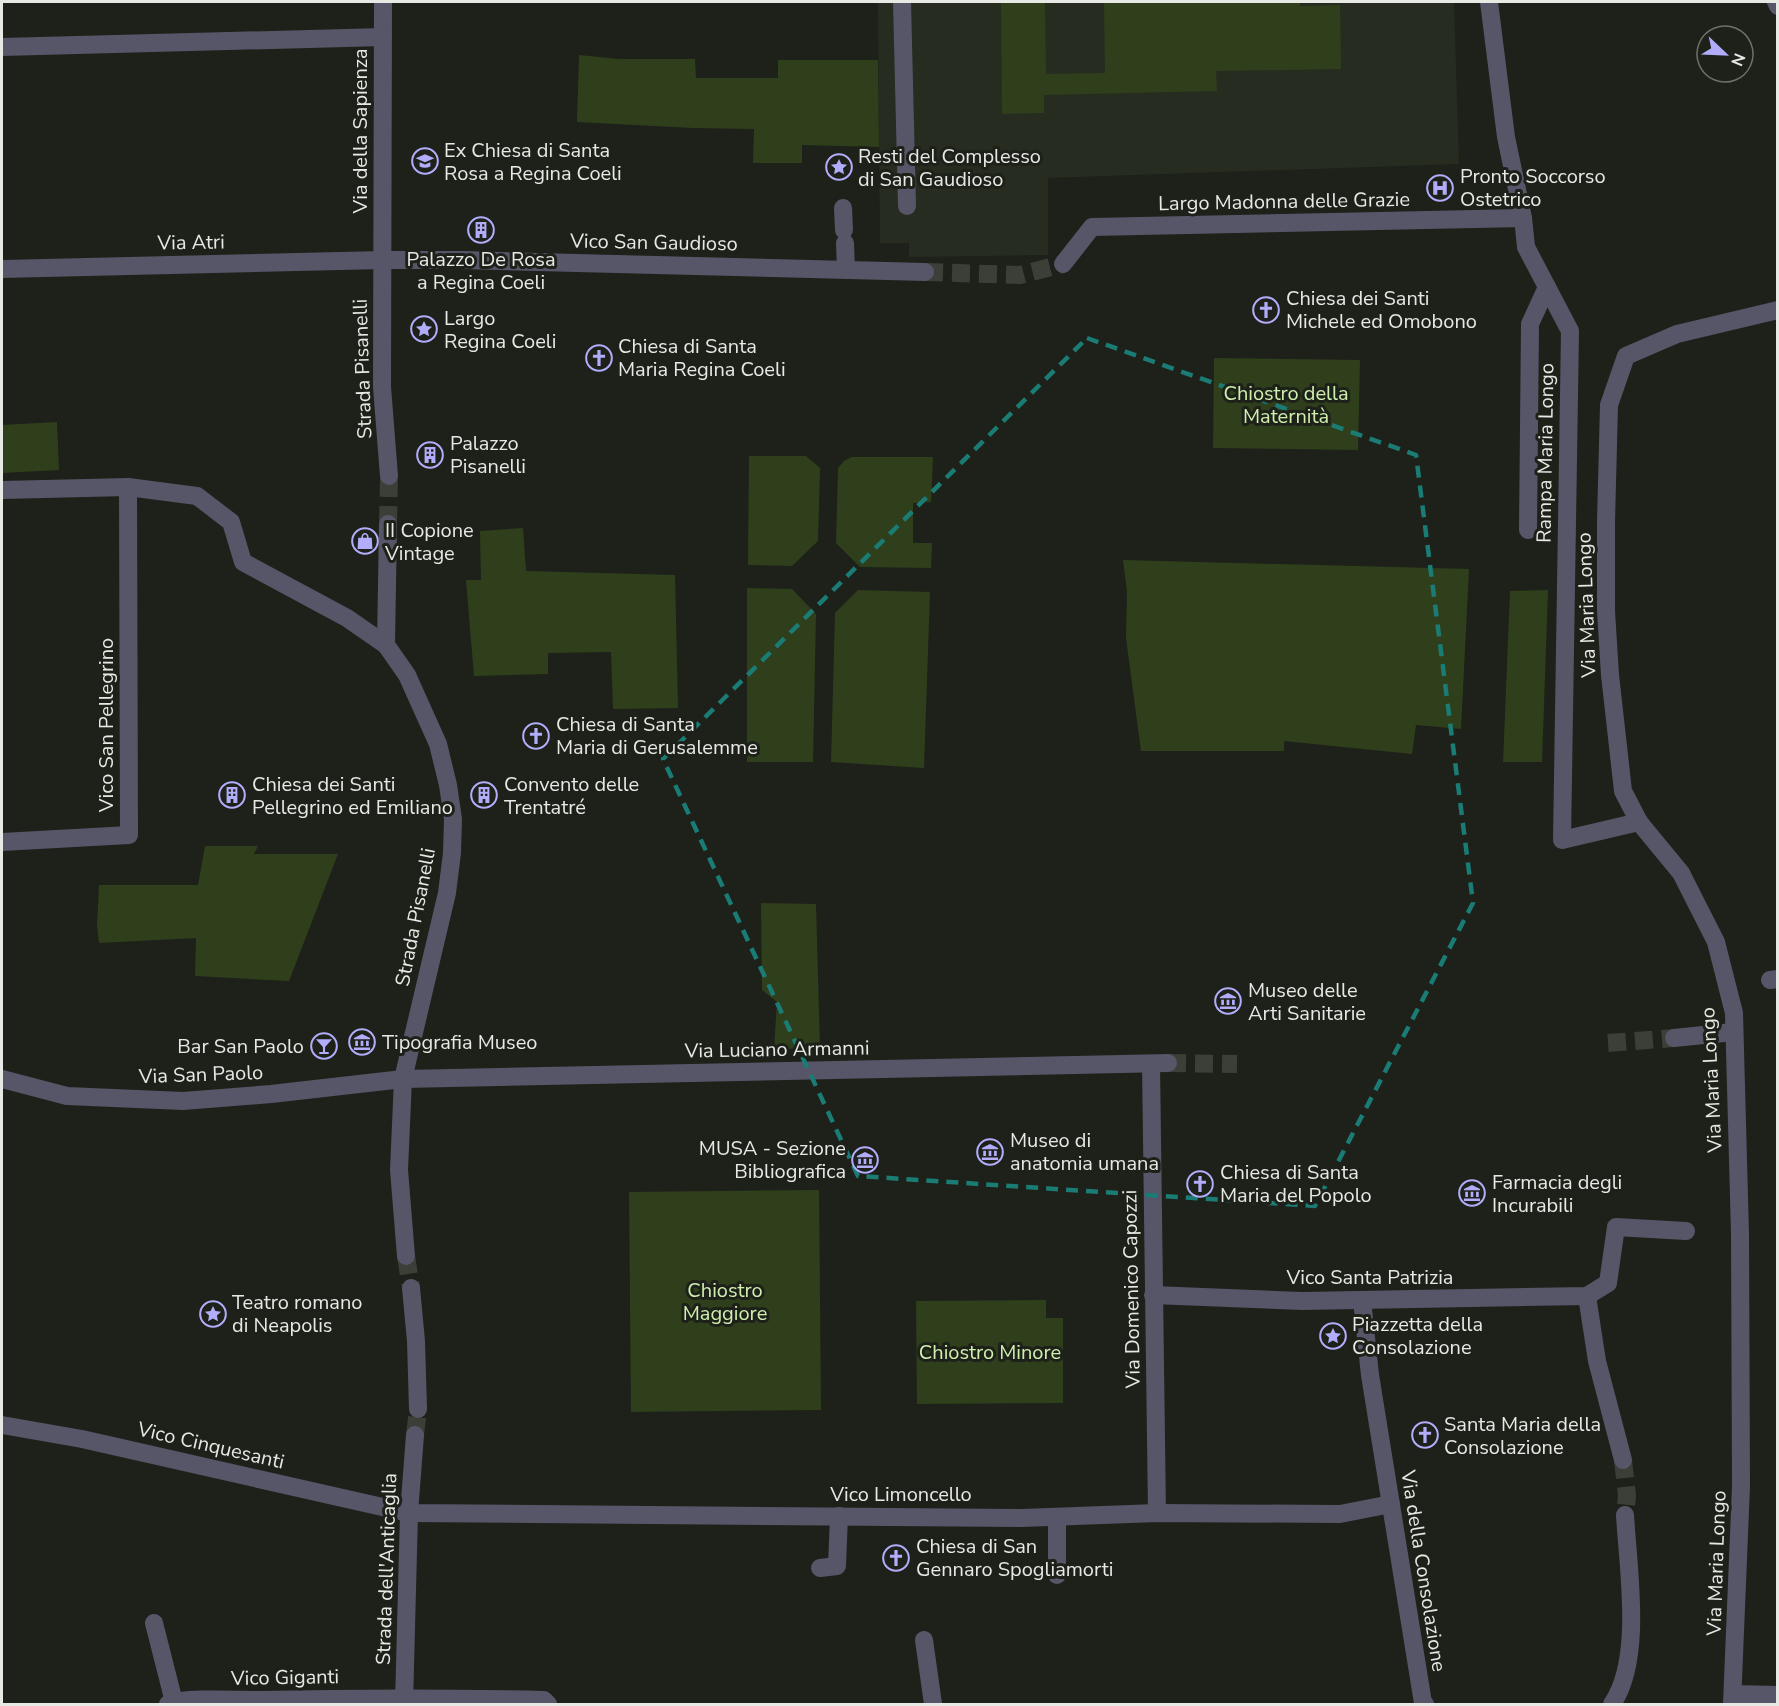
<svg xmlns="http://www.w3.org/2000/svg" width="1779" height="1706" viewBox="0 0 1779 1706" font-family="'Nunito Sans',sans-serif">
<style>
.built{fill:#262c1f}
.green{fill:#2f3f1c}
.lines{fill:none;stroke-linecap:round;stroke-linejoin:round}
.minor-tunnel{stroke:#3b3f37;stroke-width:18;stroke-dasharray:18 9;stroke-linecap:butt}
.minor{stroke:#565668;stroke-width:18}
.marked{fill:none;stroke:#1a7c74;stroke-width:4.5;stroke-dasharray:12 8;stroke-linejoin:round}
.labels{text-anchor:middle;stroke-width:6;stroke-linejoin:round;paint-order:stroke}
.street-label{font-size:20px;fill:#e6e9e4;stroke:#1d2119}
.poi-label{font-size:20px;fill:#e6e9e4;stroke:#1d2119;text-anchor:start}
.park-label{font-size:20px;fill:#ceefad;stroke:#1d2119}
</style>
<rect width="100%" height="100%" fill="#1d2119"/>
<polygon class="built" points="878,2 1454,2 1459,164 1048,178 1048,255 909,257 909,243 880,243"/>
<g class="green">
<polygon points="1001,2 1045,2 1046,74 1105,73 1104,2 1300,2 1300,6 1340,5 1341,69 1216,71 1217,91 1044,95 1044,113 1002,114"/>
<polygon points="579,55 619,59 695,59 696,78 778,78 778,60 878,60 879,147 802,145 802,163 753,163 754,129 693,128 577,122"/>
<polygon points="1214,358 1360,360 1358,450 1213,448"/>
<polygon points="57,422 59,470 2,473 2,425"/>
<polygon points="749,456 806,456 820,468 818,541 792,566 748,565"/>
<polygon points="852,457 933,457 931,502 913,503 913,543 932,543 931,568 860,567 836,543 838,468 844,461"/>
<polygon points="523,528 526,571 675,575 678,708 613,709 611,652 548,653 548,674 474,676 466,580 481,580 480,531"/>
<polygon points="1123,560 1469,569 1461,729 1416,725 1412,754 1284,741 1284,751 1141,751 1126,638 1127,592"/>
<polygon points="747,588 792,589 816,614 813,762 747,762"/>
<polygon points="858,590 930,592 924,768 831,762 835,613"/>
<polygon points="1548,590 1542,762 1503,762 1510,591"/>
<polygon points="205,846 258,846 254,854 338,854 289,981 195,976 196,938 99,943 97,926 99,885 198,885"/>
<polygon points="761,903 816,904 820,1048 774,1049 777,1002 762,990"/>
<polygon points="819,1190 821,1410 631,1412 629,1192"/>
<polygon points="1046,1300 1046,1318 1063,1318 1063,1403 917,1404 916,1301"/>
</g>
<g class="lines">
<g class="minor-tunnel">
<polyline points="925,272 1020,275 1063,264"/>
<polyline points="388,524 389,476"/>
<polyline points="1608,1043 1674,1038"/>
<polyline points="1168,1063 1237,1064"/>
<polyline points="406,1256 411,1288"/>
<polyline points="415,1435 418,1409"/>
<polyline points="1623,1460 1627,1496 1625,1515"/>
</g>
<g class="minor">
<polyline points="383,2 382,387 389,476"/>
<polyline points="902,2 907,206"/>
<polyline points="1489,2 1506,137 1523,218 1526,247 1570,331 1562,840 1639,822"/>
<polyline points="1776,2 1778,6"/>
<polyline points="2,47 383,37"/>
<polyline points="843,208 844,230"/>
<polyline points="845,243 846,270"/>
<polyline points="1063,264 1092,227 1523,218"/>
<polyline points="2,269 383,260 462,260 925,272"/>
<polyline points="2,490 128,487 197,496 231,522 243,562 347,618 386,645"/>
<polyline points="388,524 386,645 407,675 438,744 448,785 453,819 452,853 447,893 403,1079 399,1170 406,1256"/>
<polyline points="1528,530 1530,324 1547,287"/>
<polyline points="2,842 129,835 128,487"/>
<polyline points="1770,980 1778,979"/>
<polyline points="1674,1038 1733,1032"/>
<polyline points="1151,1064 1157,1513"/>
<polyline points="2,1079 67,1096 183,1101 271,1094 403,1079 1168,1063"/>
<polyline points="411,1288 416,1341 418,1409"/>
<polyline points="1153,1295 1302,1301 1587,1296 1608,1283 1616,1227 1686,1231"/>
<polyline points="1587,1296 1597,1361 1623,1460"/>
<polyline points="1362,1300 1370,1375 1423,1703 1425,1704"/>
<polyline points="2,1425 82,1439 409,1513 1022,1518 1157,1513 1340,1514 1391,1504"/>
<polyline points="1057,1517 1057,1575"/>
<polyline points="820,1568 837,1566 839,1516"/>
<polyline points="154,1623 174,1702"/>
<polyline points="924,1640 933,1704"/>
<polyline points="1733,1694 1778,1695"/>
<path d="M168,1704C185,1697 238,1700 259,1700C354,1698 449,1698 544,1700L548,1704"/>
<polyline points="404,1704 409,1513 415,1435"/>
<path d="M1612,1704C1643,1659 1628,1569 1625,1515"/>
<polyline points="1732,1704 1741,1486 1740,1234 1734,1013 1716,942 1681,873 1639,822 1623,791 1610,675 1606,611 1606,522 1609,405 1626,356 1677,334 1778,310"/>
</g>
</g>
<path class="marked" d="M1087,338L1416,455L1473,903L1315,1206L858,1176L663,759Z"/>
<defs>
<g id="school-ring" transform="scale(1.35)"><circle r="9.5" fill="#1d2119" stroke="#b1adfa" stroke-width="1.5"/><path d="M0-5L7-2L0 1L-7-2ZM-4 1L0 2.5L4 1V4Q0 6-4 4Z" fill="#b1adfa"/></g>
<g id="sight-ring" transform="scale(1.35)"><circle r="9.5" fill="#1d2119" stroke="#b1adfa" stroke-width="1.5"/><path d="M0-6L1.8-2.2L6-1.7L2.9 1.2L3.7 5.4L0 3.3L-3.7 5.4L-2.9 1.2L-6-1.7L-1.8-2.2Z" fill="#b1adfa"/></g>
<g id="hospital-ring" transform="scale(1.35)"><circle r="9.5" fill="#1d2119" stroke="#b1adfa" stroke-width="1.5"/><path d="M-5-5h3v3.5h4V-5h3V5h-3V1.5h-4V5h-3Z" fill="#b1adfa"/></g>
<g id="building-ring" transform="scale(1.35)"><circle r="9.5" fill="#1d2119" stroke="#b1adfa" stroke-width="1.5"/><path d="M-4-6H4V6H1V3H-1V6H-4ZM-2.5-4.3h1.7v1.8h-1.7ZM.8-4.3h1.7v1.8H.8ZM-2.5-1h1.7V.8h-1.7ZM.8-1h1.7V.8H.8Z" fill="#b1adfa"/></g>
<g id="church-ring" transform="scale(1.35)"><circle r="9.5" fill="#1d2119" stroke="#b1adfa" stroke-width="1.5"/><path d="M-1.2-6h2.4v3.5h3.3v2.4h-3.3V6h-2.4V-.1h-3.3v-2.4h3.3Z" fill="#b1adfa"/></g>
<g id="shop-ring" transform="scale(1.35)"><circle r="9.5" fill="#1d2119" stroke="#b1adfa" stroke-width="1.5"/><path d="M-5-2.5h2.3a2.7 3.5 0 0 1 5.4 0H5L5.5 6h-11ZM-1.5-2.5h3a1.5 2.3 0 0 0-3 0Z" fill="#b1adfa"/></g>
<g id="museum-ring" transform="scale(1.35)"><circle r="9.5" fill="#1d2119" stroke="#b1adfa" stroke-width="1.5"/><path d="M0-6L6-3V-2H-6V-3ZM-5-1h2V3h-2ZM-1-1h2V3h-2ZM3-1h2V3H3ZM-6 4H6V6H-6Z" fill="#b1adfa"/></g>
<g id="bar-ring" transform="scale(1.35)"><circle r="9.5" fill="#1d2119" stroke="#b1adfa" stroke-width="1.5"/><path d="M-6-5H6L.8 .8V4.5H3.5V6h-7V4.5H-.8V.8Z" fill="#b1adfa"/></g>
</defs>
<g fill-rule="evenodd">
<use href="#school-ring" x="425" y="161"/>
<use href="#sight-ring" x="839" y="167"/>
<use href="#hospital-ring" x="1440" y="188"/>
<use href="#building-ring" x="481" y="230"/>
<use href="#church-ring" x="1266" y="310"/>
<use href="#sight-ring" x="424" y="329"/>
<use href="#church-ring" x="599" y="358"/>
<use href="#building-ring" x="430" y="455"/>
<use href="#shop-ring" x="365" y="541"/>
<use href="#church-ring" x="536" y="736"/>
<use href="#building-ring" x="232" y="795"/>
<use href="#building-ring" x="484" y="795"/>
<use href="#museum-ring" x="1228" y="1001"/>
<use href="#museum-ring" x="362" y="1042"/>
<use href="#bar-ring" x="324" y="1046"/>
<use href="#museum-ring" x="990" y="1152"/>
<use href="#museum-ring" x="865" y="1160"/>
<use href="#church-ring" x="1200" y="1184"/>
<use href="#museum-ring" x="1472" y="1193"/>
<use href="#sight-ring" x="213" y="1314"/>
<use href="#sight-ring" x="1333" y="1336"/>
<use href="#church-ring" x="1425" y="1435"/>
<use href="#church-ring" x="896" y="1558"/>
</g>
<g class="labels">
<g class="street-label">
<text transform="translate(360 131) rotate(-90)" y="7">Via della Sapienza</text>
<text transform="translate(1284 201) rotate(-1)" y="7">Largo Madonna delle Grazie</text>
<text transform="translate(191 242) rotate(-1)" y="7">Via Atri</text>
<text transform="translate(654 242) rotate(1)" y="7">Vico San Gaudioso</text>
<text transform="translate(362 369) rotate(-92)" y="7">Strada Pisanelli</text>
<text transform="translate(1545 453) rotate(-89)" y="7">Rampa Maria Longo</text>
<text transform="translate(1586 605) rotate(-92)" y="7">Via Maria Longo</text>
<text transform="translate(106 725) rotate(-90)" y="7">Vico San Pellegrino</text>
<text transform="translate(415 917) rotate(-79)" y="7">Strada Pisanelli</text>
<text transform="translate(777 1049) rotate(-1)" y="7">Via Luciano Armanni</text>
<text transform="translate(201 1074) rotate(-2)" y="7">Via San Paolo</text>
<text transform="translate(1711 1080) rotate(-93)" y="7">Via Maria Longo</text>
<text x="1370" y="1284">Vico Santa Patrizia</text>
<text transform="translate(1131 1289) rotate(-91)" y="7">Via Domenico Capozzi</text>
<text transform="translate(211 1445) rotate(13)" y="7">Vico Cinquesanti</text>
<text x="901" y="1501">Vico Limoncello</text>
<text transform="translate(1716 1563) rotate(-88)" y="7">Via Maria Longo</text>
<text transform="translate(386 1569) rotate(-88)" y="7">Strada dell'Anticaglia</text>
<text transform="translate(1424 1571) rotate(81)" y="7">Via della Consolazione</text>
<text transform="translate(285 1677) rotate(-1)" y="7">Vico Giganti</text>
</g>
<g class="poi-label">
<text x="444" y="157">Ex Chiesa di Santa<tspan x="444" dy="23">Rosa a Regina Coeli</tspan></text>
<text x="858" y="163">Resti del Complesso<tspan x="858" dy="23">di San Gaudioso</tspan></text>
<text x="1460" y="183">Pronto Soccorso<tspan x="1460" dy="23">Ostetrico</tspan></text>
<text x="481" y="266" text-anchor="middle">Palazzo De Rosa<tspan x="481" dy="23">a Regina Coeli</tspan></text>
<text x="1286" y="305">Chiesa dei Santi<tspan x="1286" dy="23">Michele ed Omobono</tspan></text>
<text x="444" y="325">Largo<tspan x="444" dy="23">Regina Coeli</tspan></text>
<text x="618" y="353">Chiesa di Santa<tspan x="618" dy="23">Maria Regina Coeli</tspan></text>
<text x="450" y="450">Palazzo<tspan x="450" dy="23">Pisanelli</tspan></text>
<text x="385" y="537">II Copione<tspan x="385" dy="23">Vintage</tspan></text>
<text x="556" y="731">Chiesa di Santa<tspan x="556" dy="23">Maria di Gerusalemme</tspan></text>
<text x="252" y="791">Chiesa dei Santi<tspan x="252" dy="23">Pellegrino ed Emiliano</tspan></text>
<text x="504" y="791">Convento delle<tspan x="504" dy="23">Trentatré</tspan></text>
<text x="1248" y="997">Museo delle<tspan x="1248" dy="23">Arti Sanitarie</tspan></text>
<text x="382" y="1049">Tipografia Museo</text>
<text x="304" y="1053" text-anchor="end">Bar San Paolo</text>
<text x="1010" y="1147">Museo di<tspan x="1010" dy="23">anatomia umana</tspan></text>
<text x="846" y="1155" text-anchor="end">MUSA - Sezione<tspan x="846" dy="23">Bibliografica</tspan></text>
<text x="1220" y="1179">Chiesa di Santa<tspan x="1220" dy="23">Maria del Popolo</tspan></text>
<text x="1492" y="1189">Farmacia degli<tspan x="1492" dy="23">Incurabili</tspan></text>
<text x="232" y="1309">Teatro romano<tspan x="232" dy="23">di Neapolis</tspan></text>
<text x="1352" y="1331">Piazzetta della<tspan x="1352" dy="23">Consolazione</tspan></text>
<text x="1444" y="1431">Santa Maria della<tspan x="1444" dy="23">Consolazione</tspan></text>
<text x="916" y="1553">Chiesa di San<tspan x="916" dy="23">Gennaro Spogliamorti</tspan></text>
</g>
<g class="park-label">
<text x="1286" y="400">Chiostro della<tspan x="1286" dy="23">Maternità</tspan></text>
<text x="725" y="1297">Chiostro<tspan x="725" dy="23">Maggiore</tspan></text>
<text x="990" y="1359">Chiostro Minore</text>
</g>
</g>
<rect width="1779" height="1706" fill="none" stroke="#e6e9e4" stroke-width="6"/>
<g transform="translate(1725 54) rotate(113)"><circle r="28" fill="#1d2119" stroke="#6d716a" stroke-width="1.5"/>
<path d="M0-4.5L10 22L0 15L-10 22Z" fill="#b1adfa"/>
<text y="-9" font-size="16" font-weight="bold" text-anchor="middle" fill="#e6e9e4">N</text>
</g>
</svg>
